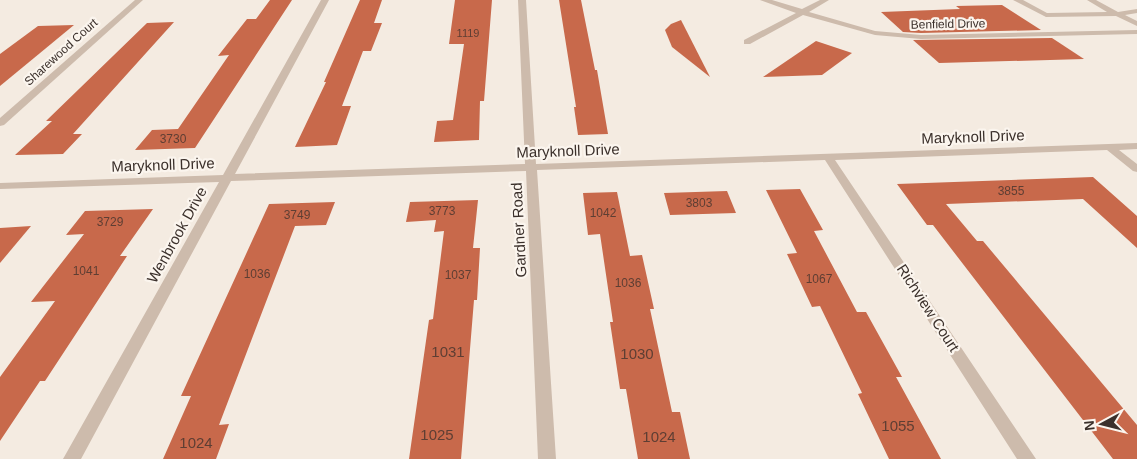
<svg xmlns="http://www.w3.org/2000/svg" width="1137" height="459" viewBox="0 0 1137 459" font-family="Helvetica,sans-serif">
<style>
.building{fill:#c8694b}
.lines{fill:none;stroke-linecap:round;stroke-linejoin:round}
.service{fill:#cdbbac;fill-rule:evenodd}
.minor{fill:#cdbbac;fill-rule:evenodd}
.labels{text-anchor:middle;stroke-width:4.5;stroke-linejoin:round;paint-order:stroke}
.far-number-label{font-size:11px;fill:#5e3e33}
.far-street-label{font-size:12px;fill:#3b302b;stroke:#fbf5ee}
.number-label{font-size:12px;fill:#5e3e33}
.street-label{font-size:15px;fill:#3b302b;stroke:#fbf5ee}
.near-number-label{font-size:15px;fill:#5e3e33}
</style>
<rect width="100%" height="100%" fill="#f4ebe1"/>
<g class="building">
<polygon points="270,0 292,0 195,148 135,150 152,130 178,129 229,55 218,56 247,19 256,19"/>
<polygon points="360,0 382,0 374,23 382,23 371,51 363,51 342,106 351,106 337,145 295,147 326,82 324,82"/>
<polygon points="455,0 492,0 484,101 480,101 479,140 434,142 437,121 453,120 464,44 449,44"/>
<polygon points="559,0 581,0 595,70 597,70 608,134 578,135 574,107 576,107"/>
<polygon points="1002,5 1041,30 921,33 903,32 881,12 960,9 956,6"/>
<polygon points="681,20 710,77 672,47 665,30 671,24"/>
<polygon points="174,22 73,134 82,134 63,154 15,155 52,121 46,121 147,23"/>
<polygon points="74,25 34,58 0,86 0,54 38,26"/>
<polygon points="1052,38 1084,59 939,63 913,40"/>
<polygon points="816,41 852,53 822,75 763,77"/>
<polygon points="1093,177 1137,216 1137,248 1083,199 946,204 977,241 983,241 1137,425 1137,459 1113,459 933,225 927,225 897,184"/>
<polygon points="800,189 823,230 814,231 857,312 866,312 902,377 896,377 941,459 889,459 858,394 862,393 820,306 812,307 787,254 797,253 766,190"/>
<polygon points="727,191 736,213 670,215 664,193"/>
<polygon points="617,192 630,256 642,255 654,309 650,309 672,412 680,412 690,459 638,459 626,389 620,389 610,322 613,322 600,234 588,235 583,193"/>
<polygon points="478,200 473,248 480,248 477,300 474,300 461,459 409,459 429,320 433,319 444,231 434,232 436,220 406,222 410,202"/>
<polygon points="335,202 326,225 295,226 219,425 229,424 216,459 163,459 191,396 181,396 269,204"/>
<polygon points="153,209 120,256 127,256 45,381 40,381 0,441 0,377 55,301 31,302 84,234 66,235 85,211"/>
<polygon points="31,226 0,263 0,228"/>
</g>
<g class="lines">
<polygon class="service" points="1013,0 1023,0 1047,13 1107,12 1087,0 1096,0 1118,12 1137,9 1137,13 1125,15 1137,21 1137,26 1116,16 1046,17"/>
<g class="minor">
<polygon points="135,0 143,0 4,125 0,126 0,118"/>
<polygon points="321,0 329,0 235,174 525,164 518,0 526,0 536,164 1137,143 1137,149 1119,150 1137,164 1137,172 1133,171 1107,150 835,160 1036,459 1017,459 825,160 537,170 556,459 538,459 526,171 231,181 81,459 63,459 219,182 0,189 0,183 223,175"/>
<polygon points="760,0 772,0 802,9 820,0 829,0 809,12 875,31 921,35 1137,30 1137,34 921,39 875,35 803,15 750,44 744,44 744,40 796,13"/>
</g>
</g>
<g class="labels">
<g class="far-number-label">
<text x="468" y="37">1119</text>
</g>
<g class="far-street-label">
<text transform="translate(948 24) rotate(-1)" y="4">Benfield Drive</text>
<text transform="translate(61 52) rotate(-42)" y="4">Sharewood Court</text>
</g>
<g class="number-label">
<text x="173" y="143">3730</text>
<text x="1011" y="195">3855</text>
<text x="699" y="207">3803</text>
<text x="442" y="215">3773</text>
<text x="603" y="217">1042</text>
<text x="297" y="219">3749</text>
<text x="110" y="226">3729</text>
<text x="86" y="275">1041</text>
<text x="257" y="278">1036</text>
<text x="458" y="279">1037</text>
<text x="819" y="283">1067</text>
<text x="628" y="287">1036</text>
</g>
<g class="street-label">
<text transform="translate(973 137) rotate(-2)" y="5">Maryknoll Drive</text>
<text transform="translate(568 151) rotate(-2)" y="5">Maryknoll Drive</text>
<text transform="translate(163 165) rotate(-2)" y="5">Maryknoll Drive</text>
<text transform="translate(519 230) rotate(-93)" y="5">Gardner Road</text>
<text transform="translate(177 235) rotate(-61)" y="5">Wenbrook Drive</text>
<text transform="translate(928 308) rotate(57)" y="5">Richview Court</text>
</g>
<g class="near-number-label">
<text x="448" y="357">1031</text>
<text x="637" y="359">1030</text>
<text x="898" y="431">1055</text>
<text x="437" y="440">1025</text>
<text x="659" y="442">1024</text>
<text x="196" y="448">1024</text>
</g>
</g>
<g transform="translate(1102 424) rotate(263)" stroke="#fbf5ee" stroke-width="4" paint-order="stroke">
<path d="M0-4L9 19L0 12L-9 19Z" fill="#3b302b"/>
<text y="-8" font-size="14" font-weight="bold" text-anchor="middle" fill="#3b302b">N</text>
</g>
</svg>
